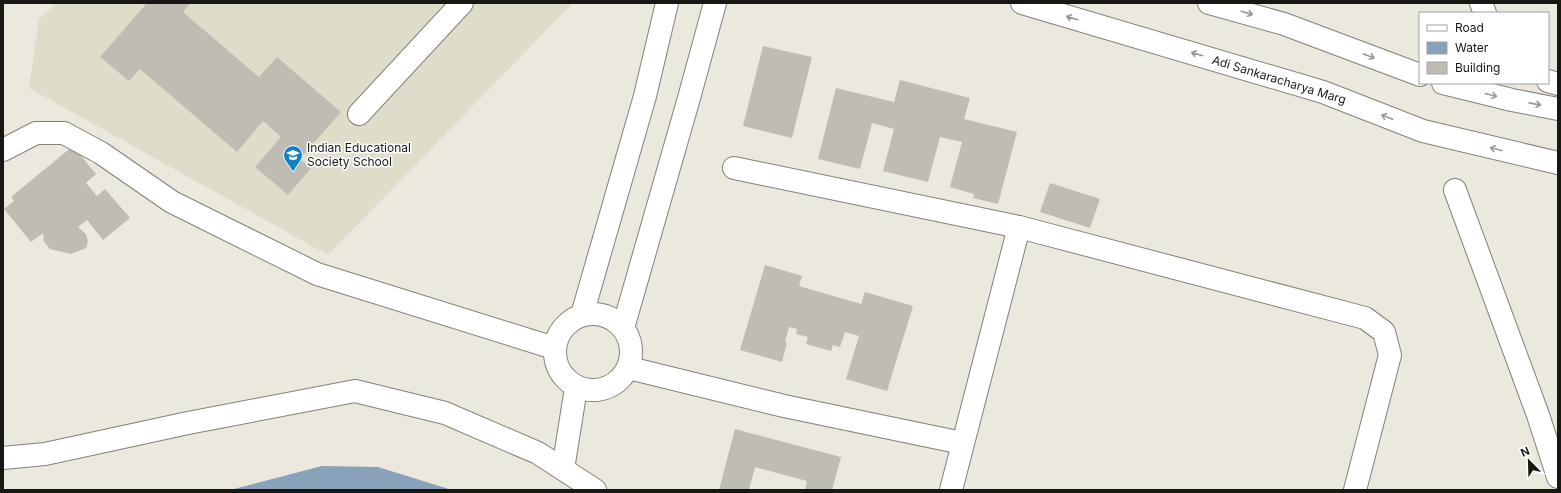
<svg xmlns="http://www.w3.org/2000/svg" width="1561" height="493" viewBox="0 0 1561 493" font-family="Inter,sans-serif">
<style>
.built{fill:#e0dcca}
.water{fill:#88a2ba}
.building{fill:#bfbdb3}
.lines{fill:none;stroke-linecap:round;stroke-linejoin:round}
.minor-casing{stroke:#838178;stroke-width:24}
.major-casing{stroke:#838178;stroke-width:24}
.minor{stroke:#fff;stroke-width:22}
.major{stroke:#fff;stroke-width:22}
.oneway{stroke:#979795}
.labels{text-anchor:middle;stroke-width:3;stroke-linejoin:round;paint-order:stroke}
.street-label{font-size:12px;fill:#181714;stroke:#fff}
.poi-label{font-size:12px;fill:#181714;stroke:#fff;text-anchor:start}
</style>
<rect width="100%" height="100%" fill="#ebe8de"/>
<polygon class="built" points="57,3 573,3 328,255 29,88 39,19"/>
<polygon class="water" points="322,466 378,467 452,490 230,490"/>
<g class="building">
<polygon points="147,3 191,3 183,12 259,77 277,57 341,112 300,159 311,168 288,195 255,167 281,137 263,121 237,152 140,69 129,81 100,57"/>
<polygon points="763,46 812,57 792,138 743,126"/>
<polygon points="900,80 970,98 964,119 1017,132 998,204 973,198 974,194 950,187 962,142 940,137 928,182 883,171 894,129 872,123 860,169 818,159 836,88 894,102"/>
<polygon points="73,146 96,174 86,183 97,196 105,189 130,218 103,240 87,220 78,227 86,234 88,242 86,248 71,254 50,249 44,242 43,233 31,242 4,209 14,201 11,197"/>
<polygon points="1050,183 1100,199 1090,228 1040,212"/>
<polygon points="765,265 802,276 799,286 861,304 865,292 913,306 887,391 846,379 859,336 845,332 840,347 833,345 831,351 806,344 808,337 796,334 797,329 789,327 785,342 787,343 782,362 740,350"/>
<polygon points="735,429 841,457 832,490 805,490 807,481 755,467 749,490 719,490"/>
</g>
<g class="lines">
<g class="minor-casing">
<g id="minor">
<polyline points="1481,3 1485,13"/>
<polyline points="1548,81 1558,84"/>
<polyline points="359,114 462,3"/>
<polyline points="3,150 36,133 64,133 101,153 172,202 317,274 554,348"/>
<polyline points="734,168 1019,227 1365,318 1384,332 1390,355 1355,490"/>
<polyline points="1455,190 1538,415 1558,477"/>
<circle cx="593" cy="352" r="38"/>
<polyline points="582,315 645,96 667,3"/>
<polyline points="623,328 689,98 715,3"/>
<polyline points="629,368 784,406 962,443"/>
<polyline points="3,458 45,454 188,423 355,391 445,413 538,453 595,490"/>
<polyline points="563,469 576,388"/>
<polyline points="951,490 1019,227"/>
</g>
</g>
<g class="major-casing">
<g id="major">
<polyline points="1022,3 1323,92 1423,131 1558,163"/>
<polyline points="1209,3 1284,24 1420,75"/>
<polyline points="1443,83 1512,100 1558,109"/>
</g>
</g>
<use href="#minor" class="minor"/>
<use href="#major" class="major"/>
</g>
<defs><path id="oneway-shaft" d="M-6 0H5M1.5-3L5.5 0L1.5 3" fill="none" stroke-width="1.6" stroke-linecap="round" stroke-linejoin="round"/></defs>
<g class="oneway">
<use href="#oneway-shaft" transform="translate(1247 13) rotate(16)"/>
<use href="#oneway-shaft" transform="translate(1072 18) rotate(-164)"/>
<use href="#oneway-shaft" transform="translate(1197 54) rotate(-164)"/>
<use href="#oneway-shaft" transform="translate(1369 56) rotate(20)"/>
<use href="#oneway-shaft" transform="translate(1491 95) rotate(14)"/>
<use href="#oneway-shaft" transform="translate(1535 104) rotate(11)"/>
<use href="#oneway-shaft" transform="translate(1387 117) rotate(-158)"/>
<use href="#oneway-shaft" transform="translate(1496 149) rotate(-166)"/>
</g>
<defs>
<g id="school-pin" transform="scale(1)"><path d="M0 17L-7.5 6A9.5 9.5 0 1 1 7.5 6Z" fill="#1281cb" stroke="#fff"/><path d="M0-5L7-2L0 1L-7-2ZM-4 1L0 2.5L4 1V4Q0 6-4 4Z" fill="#fff"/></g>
</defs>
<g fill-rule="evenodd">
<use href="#school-pin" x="293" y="155"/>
</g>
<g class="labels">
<g class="street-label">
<text transform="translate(1279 80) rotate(17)" y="4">Adi Sankaracharya Marg</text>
</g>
<g class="poi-label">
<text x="307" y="152">Indian Educational<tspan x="307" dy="14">Society School</tspan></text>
</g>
</g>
<rect width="1561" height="493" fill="none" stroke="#181714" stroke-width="8"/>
<rect x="1419" y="12" width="130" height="72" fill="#ffffff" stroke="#a3a2a1"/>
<rect x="1427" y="25" width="20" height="6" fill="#ffffff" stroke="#a3a2a1"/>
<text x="1455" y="32" font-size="12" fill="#181714">Road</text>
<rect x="1427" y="42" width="20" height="12" fill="#88a2ba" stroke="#a3a2a1"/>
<text x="1455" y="52" font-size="12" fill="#181714">Water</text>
<rect x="1427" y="62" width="20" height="12" fill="#bfbdb3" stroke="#a3a2a1"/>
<text x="1455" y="72" font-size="12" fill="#181714">Building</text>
<g transform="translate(1529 461) rotate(337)" stroke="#ffffff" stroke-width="3" paint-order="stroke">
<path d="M0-3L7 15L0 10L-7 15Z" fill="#181714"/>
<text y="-6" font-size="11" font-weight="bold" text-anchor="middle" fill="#181714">N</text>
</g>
</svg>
